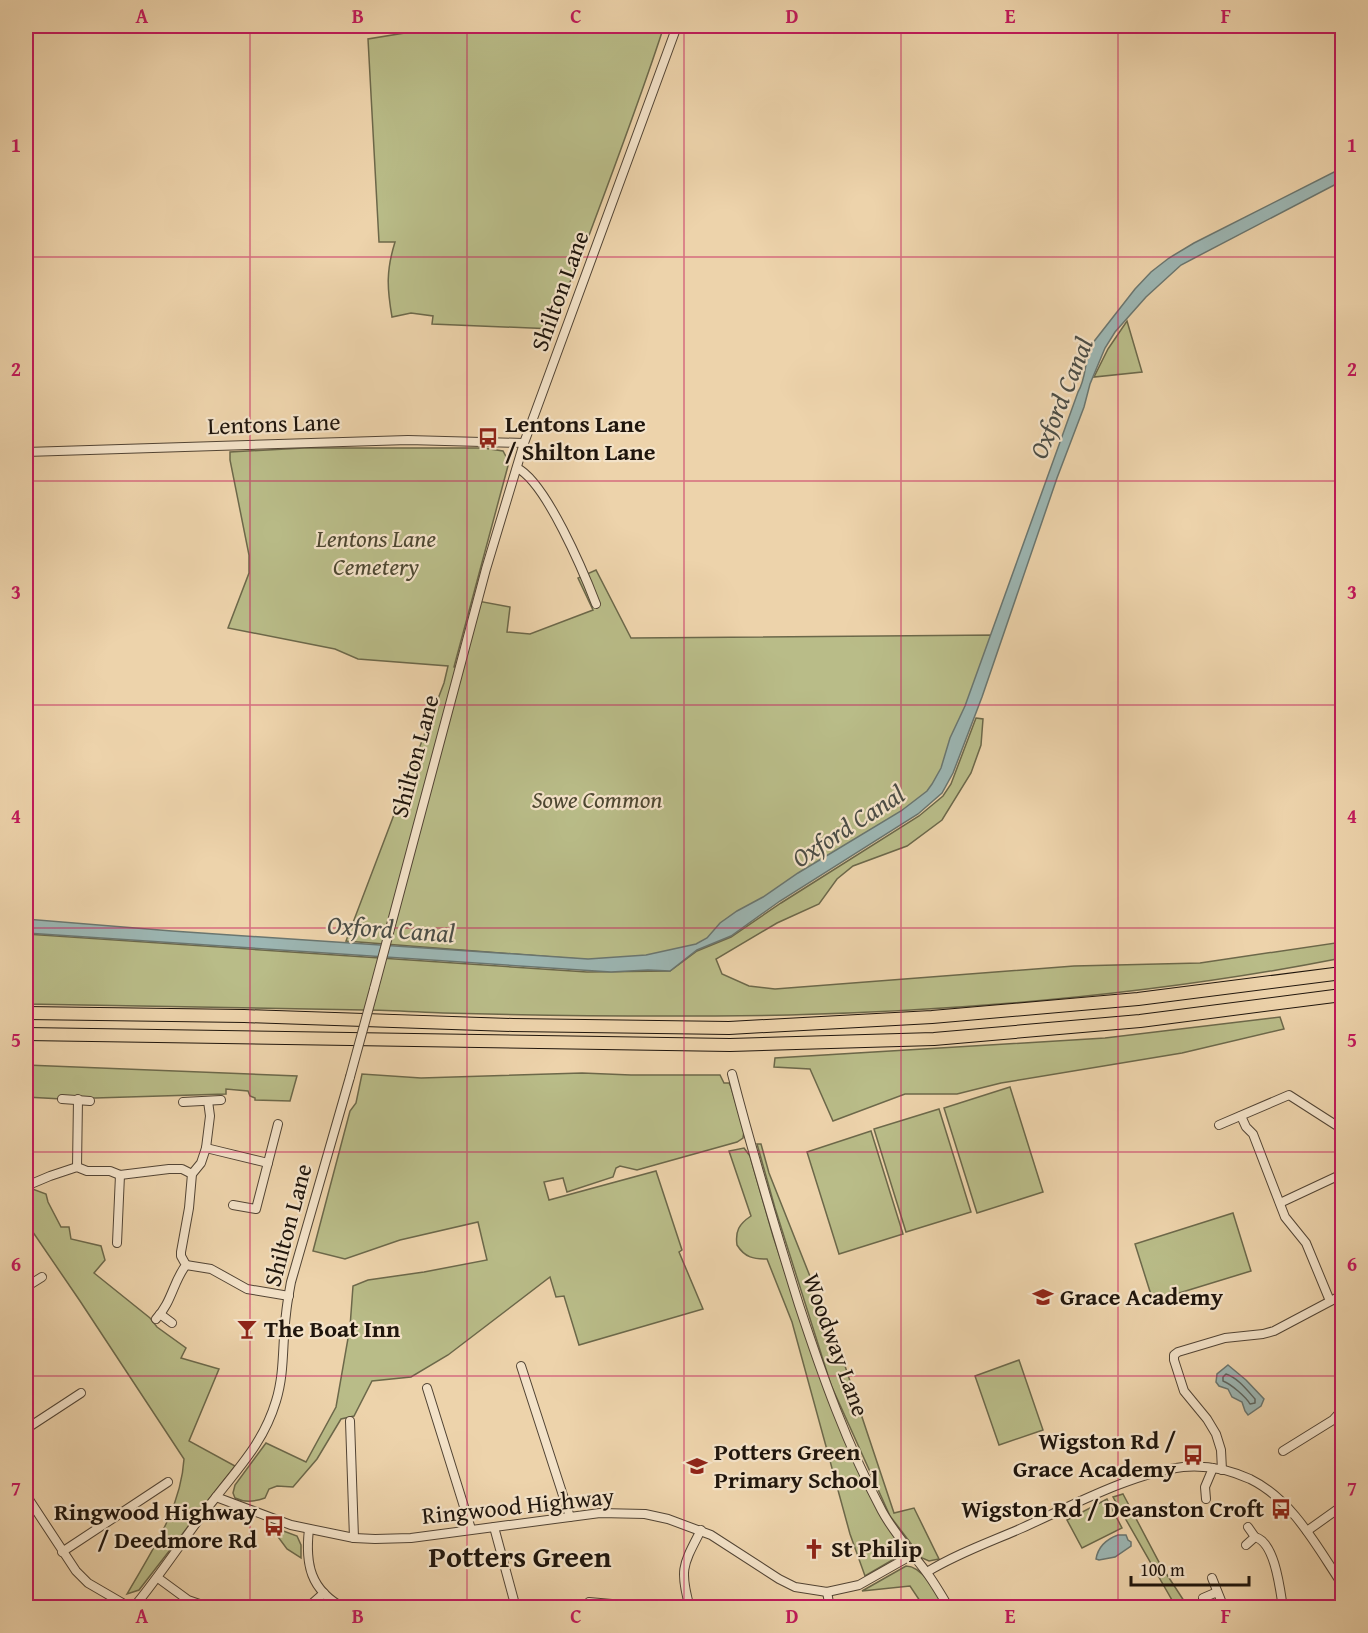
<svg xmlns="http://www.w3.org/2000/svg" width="1368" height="1633" viewBox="0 0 1368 1633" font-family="'Gentium Book Plus',serif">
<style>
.green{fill:#b9bc88;stroke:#6c684a;stroke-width:1.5}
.water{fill:#9cb6b3;stroke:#6a7670;stroke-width:1.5}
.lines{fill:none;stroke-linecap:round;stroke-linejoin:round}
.shore{stroke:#5e6660;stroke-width:1.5}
.minor-casing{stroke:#524434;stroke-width:10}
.highway-casing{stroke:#1f150c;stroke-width:14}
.minor{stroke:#f3e2c8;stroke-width:8}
.highway{stroke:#edd3ab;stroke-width:12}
.minor-bridge-casing{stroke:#524434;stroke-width:10;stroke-linecap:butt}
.minor-bridge{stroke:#f3e2c8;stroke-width:8}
.grid{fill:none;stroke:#c2185b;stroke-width:1.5;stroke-opacity:0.55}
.labels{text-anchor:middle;stroke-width:4.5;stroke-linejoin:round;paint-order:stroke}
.street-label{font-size:24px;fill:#1f150c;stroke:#f3e2c8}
.poi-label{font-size:24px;font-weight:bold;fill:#1f150c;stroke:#f3e2c8;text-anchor:start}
.park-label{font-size:24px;font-style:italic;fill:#4d4731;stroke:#f3e2c8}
.water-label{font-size:26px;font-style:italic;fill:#4b4d46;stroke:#f3e2c8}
.district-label{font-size:30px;font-weight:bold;fill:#1f150c;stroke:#f3e2c8}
.neatline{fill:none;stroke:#c2185b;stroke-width:2}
.grid-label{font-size:20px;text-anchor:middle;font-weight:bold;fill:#c2185b}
</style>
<rect width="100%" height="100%" fill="#edd3ab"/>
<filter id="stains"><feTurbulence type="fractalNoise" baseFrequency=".00333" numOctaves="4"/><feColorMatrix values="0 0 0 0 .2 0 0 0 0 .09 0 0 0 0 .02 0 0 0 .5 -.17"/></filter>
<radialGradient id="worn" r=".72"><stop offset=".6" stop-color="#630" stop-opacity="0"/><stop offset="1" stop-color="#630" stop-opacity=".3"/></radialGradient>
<g class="green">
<path d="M448,26H664C641,97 614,168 588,238C576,269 562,297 554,329L432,324L433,316L411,313L392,317C387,288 386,271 395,242H379L368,39Z"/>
<polygon points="1127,321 1142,372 1094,377 1108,349"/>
<polygon points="304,448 483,448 503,451 509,462 454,667 460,668 478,601 510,607 507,632 530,634 593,610 578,578 596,570 631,638 996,635 938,788 712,940 643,964 346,941 444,683 448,666 358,659 335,649 228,628 249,573 249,555 230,460 230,452"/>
<path d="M976,718L983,719L981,745L971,773L942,820L907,846L853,866L837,879L819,904L777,923L716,959L722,974L749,986L775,989L1074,966L1200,963L1342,942V958C1160,994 974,1010 789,1015C674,1017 558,1016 443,1013C417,1012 390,1010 364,1010C251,1008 138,1007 26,1004V934L587,972L670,971L697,951L731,937L781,903L919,816L943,796L951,784Z"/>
<polygon points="1280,1017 1284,1029 1182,1053 1001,1083 957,1094 905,1094 833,1121 810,1069 774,1067 775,1058 1105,1038"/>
<polygon points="26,1065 297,1076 290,1101 255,1100 255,1098 250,1096 248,1091 226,1089 226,1094 62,1099 26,1097"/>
<path d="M582,1073L631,1075H720L724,1083H729L731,1087L744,1131L743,1138L737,1142L644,1168L637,1170L620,1166L616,1168L613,1177L567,1192L563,1178L544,1182L549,1200L656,1171L682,1250L679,1252L703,1309L579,1345L564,1296L556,1297L550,1277L448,1355L411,1377L372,1381L354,1416L341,1419L317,1459L293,1487L277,1486L269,1489L265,1498C254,1502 245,1503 235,1498L233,1493L235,1485L266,1443L306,1462L336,1407L350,1327L353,1286L368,1280L424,1272L487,1260L478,1222L400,1240L345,1259L313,1251L350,1111L356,1103L362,1074L421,1078Z"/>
<polygon points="1010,1087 1043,1192 977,1213 944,1108"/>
<polygon points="939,1109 971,1212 906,1232 874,1129"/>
<polygon points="871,1131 903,1234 839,1254 807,1152"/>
<polygon points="757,1144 761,1144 769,1173 842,1357 894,1513 914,1508 939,1559 929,1561 922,1558 890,1516 831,1385 775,1208"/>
<path d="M744,1148L750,1156L773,1236L814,1359L844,1439L868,1492L903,1551L901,1555L865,1576L850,1534L792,1322L767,1259C754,1259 745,1258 737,1245C735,1231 739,1224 751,1216L729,1151Z"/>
<path d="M26,1184L27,1187L46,1194L48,1202L61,1227H69L71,1239L101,1246L105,1260L94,1273L150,1318L157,1327L186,1348L181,1358L219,1369L189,1441L235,1466L139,1590L127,1594C151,1552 181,1509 184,1459L80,1301L26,1222Z"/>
<polygon points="1233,1213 1251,1271 1153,1301 1135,1244"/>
<polygon points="1019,1360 1043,1430 999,1445 975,1376"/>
<polygon points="1123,1494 1160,1564 1188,1607 1176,1607 1113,1497"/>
<polygon points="1107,1499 1122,1528 1082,1548 1067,1520"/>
<polygon points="270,1526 297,1536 301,1545 301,1558 287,1549"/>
<path d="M906,1566C923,1566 937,1594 944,1607H924L910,1586L862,1591Z"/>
</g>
<g class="water">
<path d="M1342,168V181L1181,265L1146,297L1115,332L1105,348L1090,384L1084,407L1057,478L982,697L953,773L942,793L918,814L780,901L731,936L697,950L670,971L648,970L611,972L26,933V919L172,931L588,959L646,955L696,944L707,938L720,923L737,911L763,897L798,873L901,811L927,791L932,784L941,768L950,738L965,706L1078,392C1087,377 1084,360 1092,344L1135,289L1151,272L1169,258L1194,243Z"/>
<polygon points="1228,1365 1246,1380 1264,1399 1261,1406 1248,1415 1245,1411 1242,1402 1232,1397 1228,1389 1219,1386 1216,1382 1217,1374"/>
<path d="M1118,1535H1126L1128,1540L1131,1542V1546L1115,1557L1099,1560L1096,1559C1098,1547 1107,1539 1118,1535Z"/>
</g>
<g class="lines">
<path class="shore" d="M1226,1374C1238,1378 1247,1390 1255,1399V1403L1250,1404C1246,1397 1231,1384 1223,1381V1377Z"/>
<g class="minor-casing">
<g id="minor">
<polyline points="26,452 408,440 524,443"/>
<path d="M517,468C546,482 584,573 596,604"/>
<polyline points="374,989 486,569 524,443 677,26"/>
<path d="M732,1074C752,1151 775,1228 799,1305C822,1375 847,1445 882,1511C894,1533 912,1553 927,1573C935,1584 942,1596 949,1608"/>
<polyline points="62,1099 90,1101"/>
<polyline points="183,1102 221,1100"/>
<polyline points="1241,1116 1246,1127 1253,1134 1285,1217 1306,1243 1330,1301"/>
<polyline points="1219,1125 1289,1095 1342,1129"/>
<polyline points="206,1148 268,1163"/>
<polyline points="77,1167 78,1099"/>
<polyline points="31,1184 50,1176 77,1167 87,1171 110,1171 120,1175 169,1169 182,1169 192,1174"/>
<polyline points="1280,1203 1342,1174"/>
<polyline points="233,1205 256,1209 278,1124"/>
<polyline points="117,1243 120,1175"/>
<polyline points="186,1265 211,1269 247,1289 289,1296"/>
<polyline points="26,1287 42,1277"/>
<polyline points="160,1314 172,1323"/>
<path d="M156,1319C172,1302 173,1282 186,1265L181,1256V1252L189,1208L192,1174L201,1163L206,1148L210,1116L208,1101"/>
<polyline points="521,1366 570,1517"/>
<polyline points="427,1388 471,1529"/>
<polyline points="350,1421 354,1538"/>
<polyline points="26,1429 81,1393"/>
<polyline points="1283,1451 1333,1420 1342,1410"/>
<polyline points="1222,1470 1221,1450 1216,1434 1207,1419 1184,1391 1174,1360 1174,1355 1178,1352 1225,1338 1263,1334 1274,1331 1342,1295"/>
<polyline points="26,1495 76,1571 88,1583 131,1608"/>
<polyline points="216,1497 291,1525 354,1538 375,1539 411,1538 600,1513 645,1514 668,1519 711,1535 779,1579 795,1587 827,1592 859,1585 912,1555"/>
<polyline points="1206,1499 1205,1487 1213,1468"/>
<polyline points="494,1527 516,1608"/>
<path d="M309,1529C305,1564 310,1590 344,1608"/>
<polyline points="1307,1531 1342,1506"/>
<path d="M1255,1537C1275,1542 1280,1589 1283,1608"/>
<polyline points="1246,1545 1255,1537 1248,1527"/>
<polyline points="62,1552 168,1482"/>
<path d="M927,1572C956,1554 990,1542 1022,1528C1069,1507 1132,1473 1183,1467C1206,1465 1230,1470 1250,1479C1293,1500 1317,1547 1342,1584"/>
<polyline points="158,1578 188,1600 211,1608"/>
<polyline points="1212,1578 1224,1608"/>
<polyline points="827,1592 830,1608"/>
<polyline points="1203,1598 1217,1592"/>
<polyline points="589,1602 657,1608"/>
<path d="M133,1608C163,1572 187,1533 216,1497C241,1465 264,1441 276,1401C285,1372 282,1343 286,1314C287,1303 289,1293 291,1282L350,1077"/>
<polyline points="307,1608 324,1593"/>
<path d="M690,1608C679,1569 683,1565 701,1530"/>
</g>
</g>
<g class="highway-casing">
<g id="highway">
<polyline points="26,1013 244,1016 513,1025 729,1028 932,1017 1138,999 1342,973"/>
<polyline points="26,1034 730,1045 934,1039 1140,1021 1342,995"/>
</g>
</g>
<use href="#minor" class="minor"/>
<use href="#highway" class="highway"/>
<g class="minor-bridge-casing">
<polyline id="minor-bridge" points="350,1077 374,989"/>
</g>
<use href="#minor-bridge" class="minor-bridge"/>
</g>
<path class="grid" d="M250,26V1608M467,26V1608M684,26V1608M901,26V1608M1118,26V1608M26,257H1342M26,481H1342M26,705H1342M26,928H1342M26,1152H1342M26,1376H1342"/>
<defs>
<g id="bus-bare" transform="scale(1.62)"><path d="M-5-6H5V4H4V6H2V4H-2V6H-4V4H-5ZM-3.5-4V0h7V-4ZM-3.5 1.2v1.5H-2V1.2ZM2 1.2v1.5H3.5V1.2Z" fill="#8f2418" stroke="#f3e2c8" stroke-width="2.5" paint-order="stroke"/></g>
<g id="school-bare" transform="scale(1.62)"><path d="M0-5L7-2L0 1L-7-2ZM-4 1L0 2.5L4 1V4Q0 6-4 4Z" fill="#8f2418" stroke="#f3e2c8" stroke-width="2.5" paint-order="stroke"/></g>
<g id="bar-bare" transform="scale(1.62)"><path d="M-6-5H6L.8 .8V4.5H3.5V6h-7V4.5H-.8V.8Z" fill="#8f2418" stroke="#f3e2c8" stroke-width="2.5" paint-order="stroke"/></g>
<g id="church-bare" transform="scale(1.62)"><path d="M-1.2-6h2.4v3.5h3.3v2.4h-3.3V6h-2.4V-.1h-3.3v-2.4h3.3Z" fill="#8f2418" stroke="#f3e2c8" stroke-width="2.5" paint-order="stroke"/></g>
</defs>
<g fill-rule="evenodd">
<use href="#bus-bare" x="488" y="438"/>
<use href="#school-bare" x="1043" y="1297"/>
<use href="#bar-bare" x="247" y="1329"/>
<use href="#bus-bare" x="1193" y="1455"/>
<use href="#school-bare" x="697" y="1466"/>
<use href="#bus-bare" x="1281" y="1509"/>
<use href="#bus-bare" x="274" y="1526"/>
<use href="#church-bare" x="814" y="1549"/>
</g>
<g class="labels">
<g class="street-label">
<text transform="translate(560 291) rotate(-70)" y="8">Shilton Lane</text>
<text transform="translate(274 424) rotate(-2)" y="8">Lentons Lane</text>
<text transform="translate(415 756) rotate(-75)" y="8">Shilton Lane</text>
<text transform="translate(288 1225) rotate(-75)" y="8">Shilton Lane</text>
<text transform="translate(836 1345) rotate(70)" y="8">Woodway Lane</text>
<text transform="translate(518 1506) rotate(-6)" y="8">Ringwood Highway</text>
</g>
<g class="poi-label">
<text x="505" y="432">Lentons Lane<tspan x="505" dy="28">/ Shilton Lane</tspan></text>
<text x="1060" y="1305">Grace Academy</text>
<text x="264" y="1337">The Boat Inn</text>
<text x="1176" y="1449" text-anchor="end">Wigston Rd /<tspan x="1176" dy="28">Grace Academy</tspan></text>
<text x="714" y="1460">Potters Green<tspan x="714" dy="28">Primary School</tspan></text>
<text x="1264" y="1517" text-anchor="end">Wigston Rd / Deanston Croft</text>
<text x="257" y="1520" text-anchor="end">Ringwood Highway<tspan x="257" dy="28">/ Deedmore Rd</tspan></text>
<text x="831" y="1557">St Philip</text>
</g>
<g class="park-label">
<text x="376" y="547">Lentons Lane<tspan x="376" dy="28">Cemetery</tspan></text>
<text x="597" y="808">Sowe Common</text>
</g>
<g class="water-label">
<text transform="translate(1061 398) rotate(-68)" y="9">Oxford Canal</text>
<text transform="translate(848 826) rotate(-33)" y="9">Oxford Canal</text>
<text transform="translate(391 929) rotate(4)" y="9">Oxford Canal</text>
</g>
<g class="district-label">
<text x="520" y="1567">Potters Green</text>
</g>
</g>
<rect width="1368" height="1633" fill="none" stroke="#edd3ab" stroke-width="66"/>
<path d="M1131 1576v9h118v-9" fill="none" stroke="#1f150c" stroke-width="3"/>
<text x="1140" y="1576" font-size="18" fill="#1f150c" stroke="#f3e2c8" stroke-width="4.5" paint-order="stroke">100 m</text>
<rect x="33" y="33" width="1302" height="1567" class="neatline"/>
<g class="grid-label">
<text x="142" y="23">A</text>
<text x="358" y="23">B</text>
<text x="576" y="23">C</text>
<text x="792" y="23">D</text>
<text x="1010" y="23">E</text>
<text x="1226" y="23">F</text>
<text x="16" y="152">1</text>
<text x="1352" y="152">1</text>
<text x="16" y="376">2</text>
<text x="1352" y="376">2</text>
<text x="16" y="599">3</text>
<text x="1352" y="599">3</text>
<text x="16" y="823">4</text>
<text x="1352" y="823">4</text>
<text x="16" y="1047">5</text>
<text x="1352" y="1047">5</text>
<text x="16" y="1271">6</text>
<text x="1352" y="1271">6</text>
<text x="16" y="1495">7</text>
<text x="1352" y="1495">7</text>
<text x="142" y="1623">A</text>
<text x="358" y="1623">B</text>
<text x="576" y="1623">C</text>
<text x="792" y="1623">D</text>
<text x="1010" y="1623">E</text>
<text x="1226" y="1623">F</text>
</g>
<rect width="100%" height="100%" filter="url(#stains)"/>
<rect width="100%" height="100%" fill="url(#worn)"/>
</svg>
